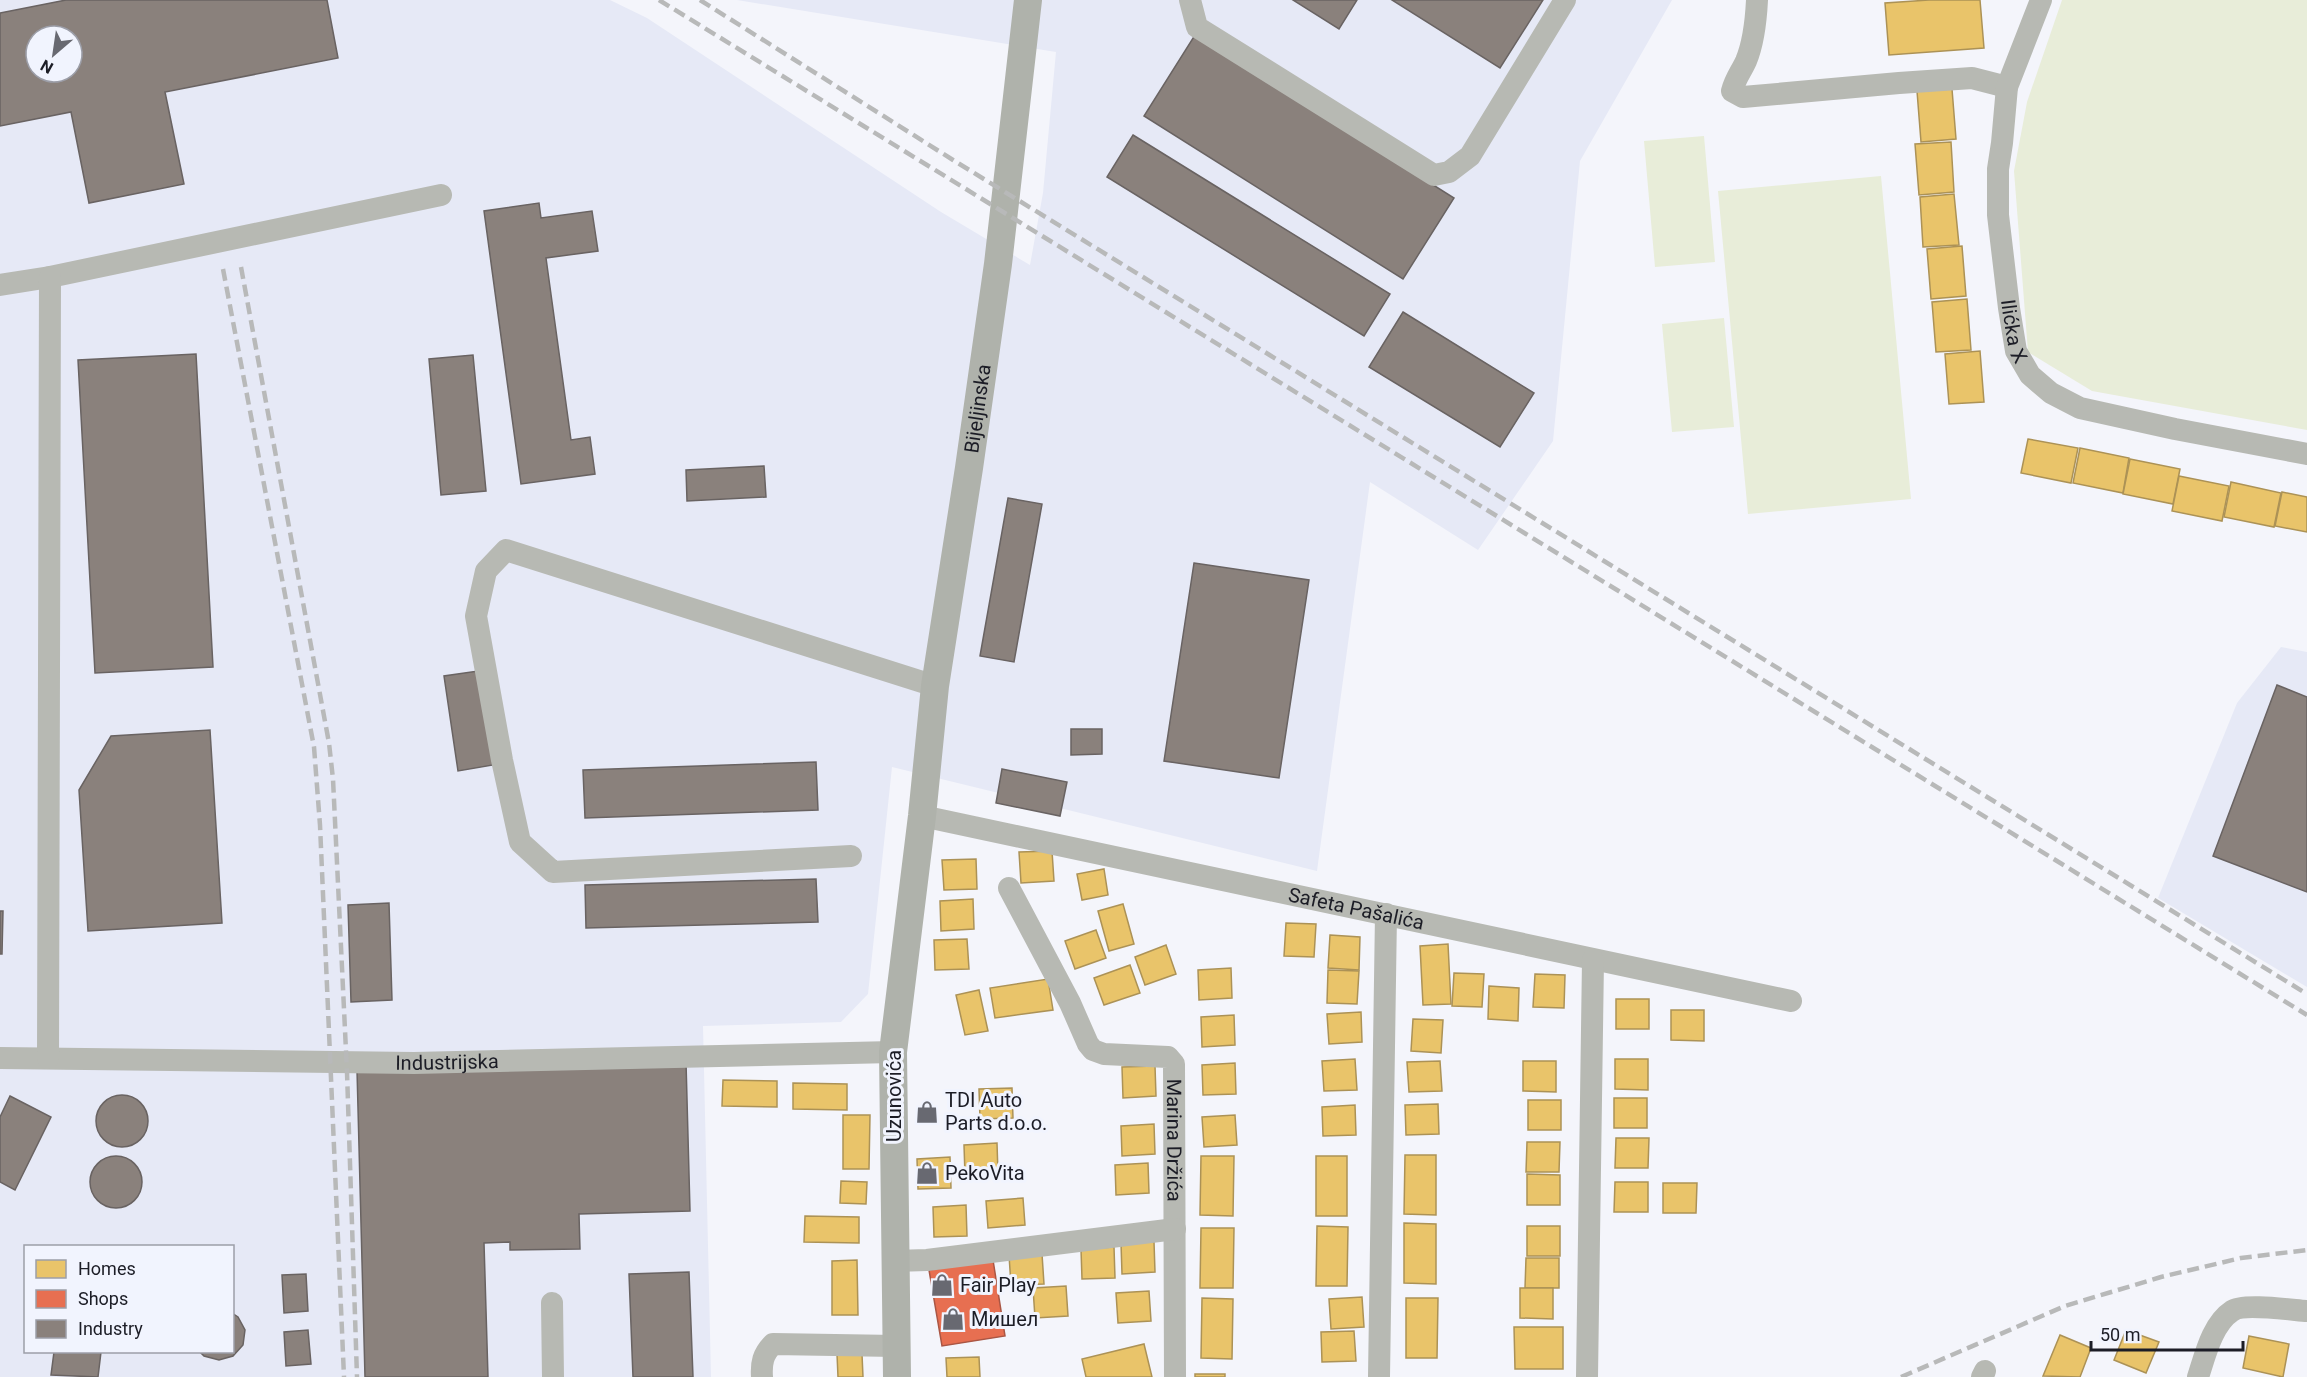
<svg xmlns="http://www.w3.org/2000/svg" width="2307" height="1377" viewBox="0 0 2307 1377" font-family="Roboto,sans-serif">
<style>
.built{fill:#e6e9f6;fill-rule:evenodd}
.green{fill:#e8edd9}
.homes{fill:#e9c46a;stroke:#ac9256;stroke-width:1.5}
.shops{fill:#e76f51;stroke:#aa5644;stroke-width:1.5}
.industry{fill:#8a817c;stroke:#696362;stroke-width:1.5;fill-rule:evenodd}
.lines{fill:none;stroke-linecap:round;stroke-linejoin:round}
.minor{stroke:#b7b9b3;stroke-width:22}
.major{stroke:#afb2ab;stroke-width:28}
.rail{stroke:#b8b9b9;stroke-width:4.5;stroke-dasharray:12 6;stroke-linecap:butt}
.labels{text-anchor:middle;stroke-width:6;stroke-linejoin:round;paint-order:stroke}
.street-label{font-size:20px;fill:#1c1d26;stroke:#f1f4fe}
.poi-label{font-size:20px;fill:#1c1d26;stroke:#f1f4fe;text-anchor:start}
</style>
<rect width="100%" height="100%" fill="#f4f5fb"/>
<g class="built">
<path d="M0,0H610L647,18L941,212L1030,265L1043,193L1056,52L737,0H1672L1580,161L1553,441L1478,550L1370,482L1317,871L892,767L868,994L841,1022L703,1026L711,1377H0ZM36,36H72V72H36ZM26,1246H232V1352H26Z"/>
<polygon points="2281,647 2307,652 2307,987 2158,898 2237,703"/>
</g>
<g class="green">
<polygon points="2062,0 2307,0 2307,430 2092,391 2028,352 2014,171 2027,102"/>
<polygon points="1704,136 1715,262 1655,267 1644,141"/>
<polygon points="1881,176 1911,499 1748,514 1718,191"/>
<polygon points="1724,318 1734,427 1672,432 1662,324"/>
</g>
<g class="homes">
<polygon points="1929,0 1980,0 1984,48 1889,55 1885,3"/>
<polygon points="1952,89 1956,139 1921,142 1917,91"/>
<polygon points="1951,142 1954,192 1919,195 1915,144"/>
<polygon points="1954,194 1959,245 1923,247 1920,197"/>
<polygon points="1962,246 1966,296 1931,299 1927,249"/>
<polygon points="1967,299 1971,350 1936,352 1932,302"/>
<polygon points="1980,351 1984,402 1949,404 1945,354"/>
<polygon points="2028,439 2078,448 2071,483 2021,473"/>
<polygon points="2080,448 2129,458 2123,493 2073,483"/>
<polygon points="2130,459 2180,469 2173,504 2123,494"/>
<polygon points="2179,476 2229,486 2222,521 2172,511"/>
<polygon points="2231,482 2281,493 2274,527 2224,517"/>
<polygon points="2282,492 2307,497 2307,532 2275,526"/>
<polygon points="1052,851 1054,881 1021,883 1019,852"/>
<polygon points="976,859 977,889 944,890 942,860"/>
<polygon points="1104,869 1108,895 1082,900 1077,874"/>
<polygon points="973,899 974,929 941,931 940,901"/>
<polygon points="1123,904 1134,944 1109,951 1098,911"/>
<polygon points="1286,923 1316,924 1314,957 1284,956"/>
<polygon points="1096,930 1106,958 1075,969 1065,941"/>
<polygon points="1330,935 1360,937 1359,970 1328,968"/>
<polygon points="967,939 969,969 935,970 934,940"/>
<polygon points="1448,944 1451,1004 1423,1005 1420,946"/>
<polygon points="1166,945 1176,974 1145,985 1135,957"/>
<polygon points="1130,965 1140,993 1104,1005 1094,978"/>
<polygon points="1231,968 1232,998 1199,1000 1198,970"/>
<polygon points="1328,970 1359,971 1357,1004 1327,1003"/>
<polygon points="1454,973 1484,974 1482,1007 1452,1006"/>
<polygon points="1535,974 1565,975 1564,1008 1533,1007"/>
<polygon points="1048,979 1053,1010 995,1018 990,988"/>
<polygon points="1489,986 1519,988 1518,1021 1488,1019"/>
<polygon points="979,990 988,1031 965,1035 956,995"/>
<rect x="1616" y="999" width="33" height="30"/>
<polygon points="1671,1010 1704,1010 1704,1041 1671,1040"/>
<polygon points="1361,1012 1362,1042 1329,1044 1327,1014"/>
<polygon points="1234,1015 1235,1045 1202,1047 1201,1017"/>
<polygon points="1413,1019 1443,1020 1441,1053 1411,1051"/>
<polygon points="1355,1059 1357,1090 1324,1091 1322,1061"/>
<polygon points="1615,1059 1648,1059 1648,1090 1615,1089"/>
<polygon points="1440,1061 1442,1091 1409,1092 1407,1062"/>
<polygon points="1523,1061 1556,1061 1556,1092 1523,1091"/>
<polygon points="1235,1063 1236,1094 1203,1095 1202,1065"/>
<polygon points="1155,1066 1156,1096 1123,1098 1122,1067"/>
<polygon points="723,1080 777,1081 777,1107 722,1106"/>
<polygon points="793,1083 847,1084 847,1110 793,1109"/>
<polygon points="1012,1088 1013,1118 980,1119 979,1089"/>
<rect x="1614" y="1098" width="33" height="30"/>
<rect x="1528" y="1100" width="33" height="30"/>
<polygon points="1438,1104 1439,1134 1406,1135 1405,1105"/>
<polygon points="1355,1105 1356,1135 1323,1136 1322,1107"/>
<polygon points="843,1115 870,1115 869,1169 843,1169"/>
<polygon points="1235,1115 1237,1145 1204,1147 1202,1117"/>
<polygon points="1154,1124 1155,1154 1122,1156 1121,1126"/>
<polygon points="1616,1138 1649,1138 1648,1168 1615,1168"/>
<polygon points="1527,1142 1560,1142 1559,1172 1526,1172"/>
<polygon points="997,1143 998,1174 965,1175 964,1145"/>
<polygon points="1405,1155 1436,1155 1436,1215 1404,1214"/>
<polygon points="1201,1156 1234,1156 1233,1216 1200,1215"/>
<rect x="1316" y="1156" width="31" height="60"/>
<polygon points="950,1157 951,1188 918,1189 917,1159"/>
<polygon points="1148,1163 1149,1193 1116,1195 1115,1165"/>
<polygon points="1527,1174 1560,1175 1560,1205 1527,1205"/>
<polygon points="841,1181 867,1182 866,1204 840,1203"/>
<polygon points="1615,1182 1648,1182 1648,1212 1614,1212"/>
<polygon points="1663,1183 1697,1183 1696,1213 1663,1213"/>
<polygon points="1023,1198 1025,1225 988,1228 986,1201"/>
<polygon points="966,1205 967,1236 934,1237 933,1207"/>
<polygon points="805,1216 859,1217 859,1243 804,1242"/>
<polygon points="1404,1223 1436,1224 1436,1284 1404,1283"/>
<polygon points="1317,1226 1348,1227 1347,1286 1316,1286"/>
<rect x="1527" y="1226" width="33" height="30"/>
<polygon points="1201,1228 1234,1228 1233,1288 1200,1288"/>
<polygon points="1154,1242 1155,1272 1122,1274 1121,1243"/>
<polygon points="1114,1247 1115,1278 1082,1279 1081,1249"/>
<polygon points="1042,1254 1044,1284 1011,1285 1009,1255"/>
<polygon points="1526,1258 1559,1258 1559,1288 1525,1288"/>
<polygon points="857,1260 858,1315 832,1315 832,1261"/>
<polygon points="1066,1286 1068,1316 1035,1318 1033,1288"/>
<polygon points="1520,1288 1553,1288 1553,1319 1520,1318"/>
<polygon points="1149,1291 1151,1321 1118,1323 1116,1293"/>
<polygon points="1362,1297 1364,1327 1331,1329 1329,1299"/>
<polygon points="1202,1298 1233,1299 1232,1359 1201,1358"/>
<polygon points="1406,1298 1438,1298 1437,1358 1406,1358"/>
<polygon points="1514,1327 1563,1327 1563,1369 1515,1369"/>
<polygon points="2126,1330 2159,1342 2146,1373 2114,1360"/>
<polygon points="1354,1331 1356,1361 1322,1362 1321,1332"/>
<polygon points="2060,1335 2091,1348 2080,1377 2043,1376"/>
<polygon points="2249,1336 2289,1344 2283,1377 2243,1368"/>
<polygon points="1144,1344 1152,1377 1086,1377 1082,1359"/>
<polygon points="837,1354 862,1354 863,1377 838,1377"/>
<polygon points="979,1357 980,1377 947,1377 946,1358"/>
<rect x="1195" y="1374" width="30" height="3"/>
</g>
<polygon class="shops" points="993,1260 1005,1336 942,1346 929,1270"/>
<g class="industry">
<path d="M66,0H327L338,58L165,92L184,184L89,203L71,112L0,126V13ZM36,36H72V72H36Z"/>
<polygon points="1293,0 1357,0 1339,29"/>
<polygon points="1392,0 1543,0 1500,68"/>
<polygon points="1195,35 1454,198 1403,279 1144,116"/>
<polygon points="1133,135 1390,294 1364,336 1107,177"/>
<polygon points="539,203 541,218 592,211 598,251 546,258 571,440 590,437 595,474 521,484 484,211"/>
<polygon points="1403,312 1534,393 1500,447 1369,367"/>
<polygon points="196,354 213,667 95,673 78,360"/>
<polygon points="473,355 486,491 441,495 429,359"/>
<polygon points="764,466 766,497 687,501 686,470"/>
<polygon points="1008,498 1042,504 1014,662 980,656"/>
<polygon points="1194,563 1309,580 1279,778 1164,761"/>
<polygon points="478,671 493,765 458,771 444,676"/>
<polygon points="2277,685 2307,697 2307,892 2213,856"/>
<polygon points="1071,729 1102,729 1102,754 1071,755"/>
<polygon points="210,730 222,923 88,931 79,790 111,736"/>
<polygon points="816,762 818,810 585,818 583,770"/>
<polygon points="1002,769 1067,782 1060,816 996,803"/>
<polygon points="816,879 818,922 586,928 585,885"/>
<polygon points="389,903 392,1000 351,1002 348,905"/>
<polygon points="0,911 3,911 2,954 0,954"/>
<polygon points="686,1062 690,1211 579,1214 580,1249 510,1250 510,1242 484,1243 488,1377 365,1377 357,1070"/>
<circle cx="122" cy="1121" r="26"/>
<polygon points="10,1096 51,1117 15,1190 0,1182 0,1117"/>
<circle cx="116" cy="1182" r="26"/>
<polygon points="689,1272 693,1377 633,1377 629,1274"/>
<polygon points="306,1274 308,1311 284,1313 282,1275"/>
<polygon points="232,1313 238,1317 245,1330 243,1345 233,1356 219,1360 204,1356 200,1352 232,1352"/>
<polygon points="308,1330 311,1364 286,1366 284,1332"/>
<polygon points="54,1352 101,1352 98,1377 51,1375"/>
</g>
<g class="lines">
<g class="minor">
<polyline points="1190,0 1197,27 1434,175 1449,172 1470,156 1565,0"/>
<path d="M1757,0C1756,20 1754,42 1746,61C1741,72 1735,79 1732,91L1743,97L1899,83L1972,78L2007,87"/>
<path id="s1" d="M2041,0L2007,87L2002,143L1998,169V215L2009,308L2016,351L2030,375L2051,393L2080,408L2175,429L2307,454"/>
<polyline points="0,285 50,277 441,195"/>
<path id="s2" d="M922,816L1791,1001"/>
<polyline points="851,856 553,872 520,842 502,760 476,616 486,571 506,550 935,686"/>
<path id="s3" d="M1009,888L1070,1003L1088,1044L1093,1050L1104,1054L1168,1057L1174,1064L1175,1377"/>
<path id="s4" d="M0,1058L414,1063L893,1052"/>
<polyline points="48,1058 50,277"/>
<polyline points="894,1261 927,1260 1175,1229"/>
<polyline points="552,1303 553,1377"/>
<path d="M762,1377C761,1363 763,1354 773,1344L896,1346"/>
<polyline points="1379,1377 1386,914"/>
<polyline points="1587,1377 1593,960"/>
<polyline points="1982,1377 1985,1371"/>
<path d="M2198,1377C2205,1356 2212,1324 2232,1311C2243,1303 2292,1310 2307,1311"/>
</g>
<path class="major" id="s5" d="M897,1377L893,1052L922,816L935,686L969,468L998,264L1028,0"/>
<g class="rail">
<polyline points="659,0 2307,1015"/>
<polyline points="700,0 953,160 2307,994"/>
<polyline points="241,267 329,743 333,779 347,1072 357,1377"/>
<polyline points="223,269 314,747 320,825 344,1377"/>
<polyline points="1901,1377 2065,1306 2161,1277 2241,1258 2307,1250"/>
</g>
</g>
<defs>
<g id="shop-bare" transform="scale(1.8)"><path d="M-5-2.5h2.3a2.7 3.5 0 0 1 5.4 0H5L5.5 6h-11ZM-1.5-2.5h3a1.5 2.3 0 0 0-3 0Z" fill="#686971" stroke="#f1f4fe" stroke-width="2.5" paint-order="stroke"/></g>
</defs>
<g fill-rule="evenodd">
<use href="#shop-bare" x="927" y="1112"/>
<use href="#shop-bare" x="927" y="1173"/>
<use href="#shop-bare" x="942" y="1285"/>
<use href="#shop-bare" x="953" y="1319"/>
</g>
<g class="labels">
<g class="street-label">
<text dy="7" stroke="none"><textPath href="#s1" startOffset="339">Ilićka X</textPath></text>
<text dy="7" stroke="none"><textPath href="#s5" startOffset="974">Bijeljinska</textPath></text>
<text dy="7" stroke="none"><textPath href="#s2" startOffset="444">Safeta Pašalića</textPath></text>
<text dy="7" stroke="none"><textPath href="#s4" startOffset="447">Industrijska</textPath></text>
<text transform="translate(894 1096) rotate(-90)" y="7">Uzunovića</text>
<text dy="7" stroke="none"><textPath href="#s3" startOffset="344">Marina Držića</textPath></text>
</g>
<g class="poi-label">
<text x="945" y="1107">TDI Auto<tspan x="945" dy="23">Parts d.o.o.</tspan></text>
<text x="945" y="1180">PekoVita</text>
<text x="960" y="1292">Fair Play</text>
<text x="971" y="1326">Мишел</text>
</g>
</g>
<rect x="24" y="1245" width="210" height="108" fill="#f1f4fe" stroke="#9c9ea8" stroke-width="1.5"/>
<rect x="36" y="1260" width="30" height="18" fill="#e9c46a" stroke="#9c9ea8" stroke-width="1.5"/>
<text x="78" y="1275" font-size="18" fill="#1c1d26">Homes</text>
<rect x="36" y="1290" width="30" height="18" fill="#e76f51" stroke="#9c9ea8" stroke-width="1.5"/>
<text x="78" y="1305" font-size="18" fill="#1c1d26">Shops</text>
<rect x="36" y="1320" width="30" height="18" fill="#8a817c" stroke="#9c9ea8" stroke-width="1.5"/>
<text x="78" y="1335" font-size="18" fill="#1c1d26">Industry</text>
<g transform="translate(54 54) rotate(209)"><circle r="28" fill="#f1f4fe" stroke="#9c9ea8" stroke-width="1.5"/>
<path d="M0-4.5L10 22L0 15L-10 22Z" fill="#686971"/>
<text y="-9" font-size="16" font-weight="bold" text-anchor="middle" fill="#1c1d26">N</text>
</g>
<path d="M2091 1341v9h152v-9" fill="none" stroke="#1c1d26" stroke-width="3"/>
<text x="2100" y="1341" font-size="18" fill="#1c1d26" stroke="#f1f4fe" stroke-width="4.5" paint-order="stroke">50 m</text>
</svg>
